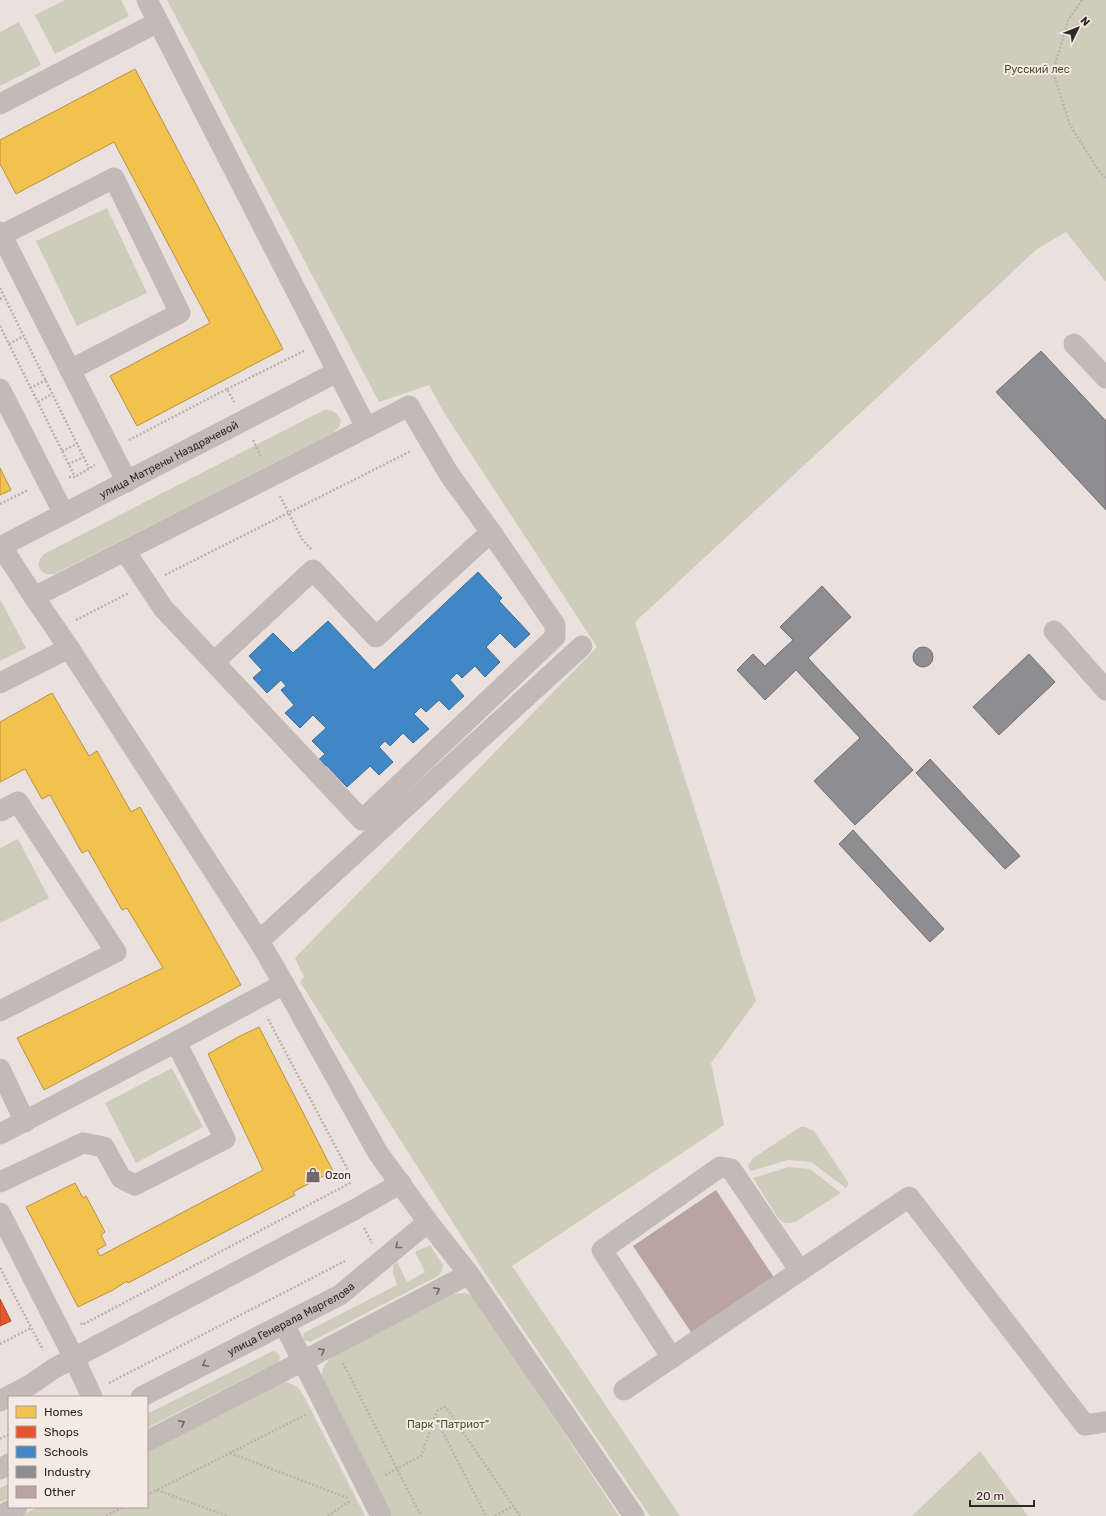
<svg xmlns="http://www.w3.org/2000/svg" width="1106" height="1516" viewBox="0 0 1106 1516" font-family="Rubik,sans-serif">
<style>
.green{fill:#ceccba}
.homes{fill:#f2c14e;stroke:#b89342}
.shops{fill:#e4572e;stroke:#af492c}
.schools{fill:#3f88c5;stroke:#3b6b96}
.industry{fill:#8d8d92;stroke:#726e72}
.building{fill:#bba3a2}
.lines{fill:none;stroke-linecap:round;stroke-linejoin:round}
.path{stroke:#bbb2b0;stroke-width:2.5;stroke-dasharray:2 2;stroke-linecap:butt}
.minor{stroke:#c2bab7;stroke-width:21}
.oneway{stroke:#736968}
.labels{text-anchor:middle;stroke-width:4;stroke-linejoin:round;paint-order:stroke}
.park-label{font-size:11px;fill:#4a4d2e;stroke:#f6eae5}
.street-label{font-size:11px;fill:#322727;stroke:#f6eae5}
.poi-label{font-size:11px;fill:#322727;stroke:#f6eae5;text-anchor:start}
</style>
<rect width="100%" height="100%" fill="#eae1de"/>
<g class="green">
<polygon points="65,0 121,0 129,16 55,54 35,15"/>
<polygon points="167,0 1106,0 1106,282 1066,232 1037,249 635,622 756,1001 711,1063 724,1125 512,1266 680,1516 650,1516 490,1281 300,982 304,977 295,958 597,647 443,411 429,385 379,402"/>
<polygon points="19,22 41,65 0,86 0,32"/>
<polygon points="107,208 147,293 77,326 36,241"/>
<path d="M324,410C333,410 336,412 341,420L339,427L333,433L55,574C45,575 42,574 38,565L40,559L44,554Z"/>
<polygon points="0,599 26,648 0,661"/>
<polygon points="18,839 49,898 0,923 0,848"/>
<polygon points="172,1068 203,1127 136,1163 105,1103"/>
<polygon points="800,1127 805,1127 814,1131 848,1182 848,1185 846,1188 811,1162 788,1160 751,1171 748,1166 752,1159"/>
<path d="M789,1167L810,1169L841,1193L795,1222C787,1224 783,1223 778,1218L753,1178Z"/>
<polygon points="430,1245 443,1265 442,1271 438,1276 310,1342 304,1340 303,1337 304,1333 397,1285 393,1273 393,1266 397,1262 407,1282 425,1272 415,1252"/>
<path d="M465,1293L472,1295L478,1303L619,1516H392L322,1378C321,1368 326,1363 333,1356L452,1294Z"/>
<polygon points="273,1351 278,1353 280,1357 278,1362 147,1428 147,1414"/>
<polygon points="287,1382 298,1387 305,1398 365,1516 20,1516 38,1507 147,1507 147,1451 278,1384"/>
<polygon points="980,1451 1028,1516 912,1516"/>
<polygon points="9,1484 9,1498 0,1502 0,1488"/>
</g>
<g class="homes">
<polygon points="135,69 283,349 137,426 110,376 210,323 114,142 16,194 0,164 0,140"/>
<polygon points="0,468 11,490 0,495"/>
<polygon points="52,693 89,756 97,751 131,812 140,807 241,985 44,1090 17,1038 163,968 127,908 122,910 88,850 82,853 50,795 42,799 25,769 0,782 0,722"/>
<polygon points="259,1027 333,1171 293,1192 295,1195 128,1283 127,1281 113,1290 78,1307 26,1207 75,1183 83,1198 86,1196 105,1232 101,1235 106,1245 97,1250 100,1256 263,1170 208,1054 238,1037"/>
</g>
<polygon class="shops" points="0,1299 11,1321 0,1326"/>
<polygon class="schools" points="478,572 502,598 499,601 530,634 515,648 500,633 486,647 500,662 485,677 475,666 462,678 457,673 450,680 464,696 449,710 439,700 426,712 421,707 414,714 429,729 413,743 403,733 390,746 385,741 379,747 393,762 379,775 370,766 347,787 326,765 322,768 316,762 325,754 312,741 326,728 313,715 300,728 285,713 294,705 281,690 286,686 281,680 267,693 253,678 262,670 249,656 273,633 293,653 328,621 374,670"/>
<g class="industry">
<polygon points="1041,351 1106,421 1106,510 996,392"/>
<polygon points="822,586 851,617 808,658 913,770 855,825 814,781 860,738 796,670 765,700 737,670 753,654 765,666 793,640 780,627"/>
<circle cx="923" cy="657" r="10"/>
<polygon points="1029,654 1055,682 999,735 973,707"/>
<polygon points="930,759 1020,856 1005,869 916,773"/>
<polygon points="853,830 944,929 930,942 839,844"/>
</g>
<polygon class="building" points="716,1190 775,1279 693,1335 633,1246"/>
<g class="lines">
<g class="path">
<polyline points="1082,0 1068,20 1053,72 1070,125 1097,168 1106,179"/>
<polyline points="0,288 89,468"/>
<polyline points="0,299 4,297"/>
<polyline points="0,326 75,477"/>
<polyline points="9,344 24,336"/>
<polyline points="30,388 46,380"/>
<polyline points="227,389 304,351"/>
<polyline points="38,402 52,394"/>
<polyline points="129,440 227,389 234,402"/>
<polyline points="253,440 261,457"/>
<polyline points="62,451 77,444"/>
<polyline points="68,464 84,457"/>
<polyline points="69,477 75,477 95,465"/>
<polyline points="280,496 302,539 312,550"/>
<polyline points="0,504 28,490"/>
<polyline points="165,575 411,451"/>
<polyline points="76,620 129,593"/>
<polyline points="364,1228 372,1243"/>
<polyline points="0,1268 43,1350"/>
<polyline points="81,1323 82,1325 350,1183 351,1176 267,1017"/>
<polyline points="0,1344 31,1328"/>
<polyline points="343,1363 421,1516"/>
<polyline points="109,1383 345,1261"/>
<polyline points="435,1417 486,1516"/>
<polyline points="0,1439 9,1434"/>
<polyline points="230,1453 348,1498"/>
<polyline points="385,1475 421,1456 437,1411 444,1407 448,1410 520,1516"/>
<polyline points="157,1490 227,1516"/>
<polyline points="147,1495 307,1414"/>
<polyline points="106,1516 123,1507"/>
<polyline points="328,1516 351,1500"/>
<polyline points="495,1516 513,1506"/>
</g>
<g class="minor">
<polyline points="147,0 366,427"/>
<polyline points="0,104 158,22"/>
<polyline points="0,232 127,482"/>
<polyline points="2,235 114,178 180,313 70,370"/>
<polyline points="1074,344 1106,378"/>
<polyline points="0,389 64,514"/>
<polyline points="1,546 34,597"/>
<path id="s1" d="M0,547L337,372"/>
<polyline points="125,551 163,608 362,820 555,637 555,625 491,532 449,474 409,406 34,597 69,648 259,941 284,984"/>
<polyline points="1054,631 1106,690"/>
<polyline points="214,662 313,570 376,637 491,532"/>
<polyline points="0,683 69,648"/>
<polyline points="0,811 18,802 116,952 0,1011"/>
<polyline points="259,941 582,646"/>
<polyline points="0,1069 25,1122"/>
<polyline points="0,1134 176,1042"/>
<polyline points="0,1182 83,1143 104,1147 121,1178 135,1185 225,1139 176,1042 284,984 378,1153 428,1222 469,1274 634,1516"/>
<polyline points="0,1213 74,1358 92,1397"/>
<polyline points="284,1324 381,1516"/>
<polyline points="672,1358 602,1250 720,1167 731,1169 800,1271"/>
<polyline points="624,1390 909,1197 1085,1425 1106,1422"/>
<path id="s2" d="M141,1397L340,1295L428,1222"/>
<polyline points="0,1401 30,1385 53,1369 354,1210 401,1183"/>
<polyline points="147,1441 303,1361 469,1274"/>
<polyline points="0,1469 9,1464"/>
<polyline points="0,1516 17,1507"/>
</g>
</g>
<defs><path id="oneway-chevron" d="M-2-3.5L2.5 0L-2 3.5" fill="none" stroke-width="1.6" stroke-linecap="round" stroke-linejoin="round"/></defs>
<g class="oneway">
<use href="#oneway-chevron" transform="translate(398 1246) rotate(141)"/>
<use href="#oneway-chevron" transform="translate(437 1290) rotate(-28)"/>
<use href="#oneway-chevron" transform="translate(322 1351) rotate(-28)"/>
<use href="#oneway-chevron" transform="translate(205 1364) rotate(153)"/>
<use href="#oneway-chevron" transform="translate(182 1423) rotate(-27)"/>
</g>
<defs>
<g id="shop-bare" transform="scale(1.2)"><path d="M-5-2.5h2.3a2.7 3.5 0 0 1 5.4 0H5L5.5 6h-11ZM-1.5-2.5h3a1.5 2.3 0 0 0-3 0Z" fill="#726867" stroke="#f6eae5" stroke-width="2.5" paint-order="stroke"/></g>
</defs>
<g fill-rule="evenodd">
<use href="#shop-bare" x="313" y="1175"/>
</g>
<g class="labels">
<g class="park-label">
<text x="1037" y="73">Русский лес</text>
<text x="448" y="1428">Парк "Патриот"</text>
</g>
<g class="street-label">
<text dy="4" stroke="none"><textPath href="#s1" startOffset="190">улица Матрены Наздрачевой</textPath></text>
<text dy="4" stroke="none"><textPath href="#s2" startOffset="169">улица Генерала Маргелова</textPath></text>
</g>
<g class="poi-label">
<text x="325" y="1179">Ozon</text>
</g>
</g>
<rect x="8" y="1396" width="140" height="112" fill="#f6eae5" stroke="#a89c99"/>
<rect x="16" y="1406" width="20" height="12" fill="#f2c14e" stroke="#a89c99"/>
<text x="44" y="1416" font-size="12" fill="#322727">Homes</text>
<rect x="16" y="1426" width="20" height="12" fill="#e4572e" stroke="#a89c99"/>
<text x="44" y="1436" font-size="12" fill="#322727">Shops</text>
<rect x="16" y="1446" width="20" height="12" fill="#3f88c5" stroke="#a89c99"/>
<text x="44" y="1456" font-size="12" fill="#322727">Schools</text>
<rect x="16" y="1466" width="20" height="12" fill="#8d8d92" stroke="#a89c99"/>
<text x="44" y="1476" font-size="12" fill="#322727">Industry</text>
<rect x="16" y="1486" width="20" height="12" fill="#bba3a2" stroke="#a89c99"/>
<text x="44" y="1496" font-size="12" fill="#322727">Other</text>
<g transform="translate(1078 28) rotate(47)" stroke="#f6eae5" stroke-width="3" paint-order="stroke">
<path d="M0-3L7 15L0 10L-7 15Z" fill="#322727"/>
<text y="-6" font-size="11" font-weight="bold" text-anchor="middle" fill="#322727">N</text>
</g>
<path d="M970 1500v6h64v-6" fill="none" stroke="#322727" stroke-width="2"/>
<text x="976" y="1500" font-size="12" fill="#322727" stroke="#f6eae5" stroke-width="3" paint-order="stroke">20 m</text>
</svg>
